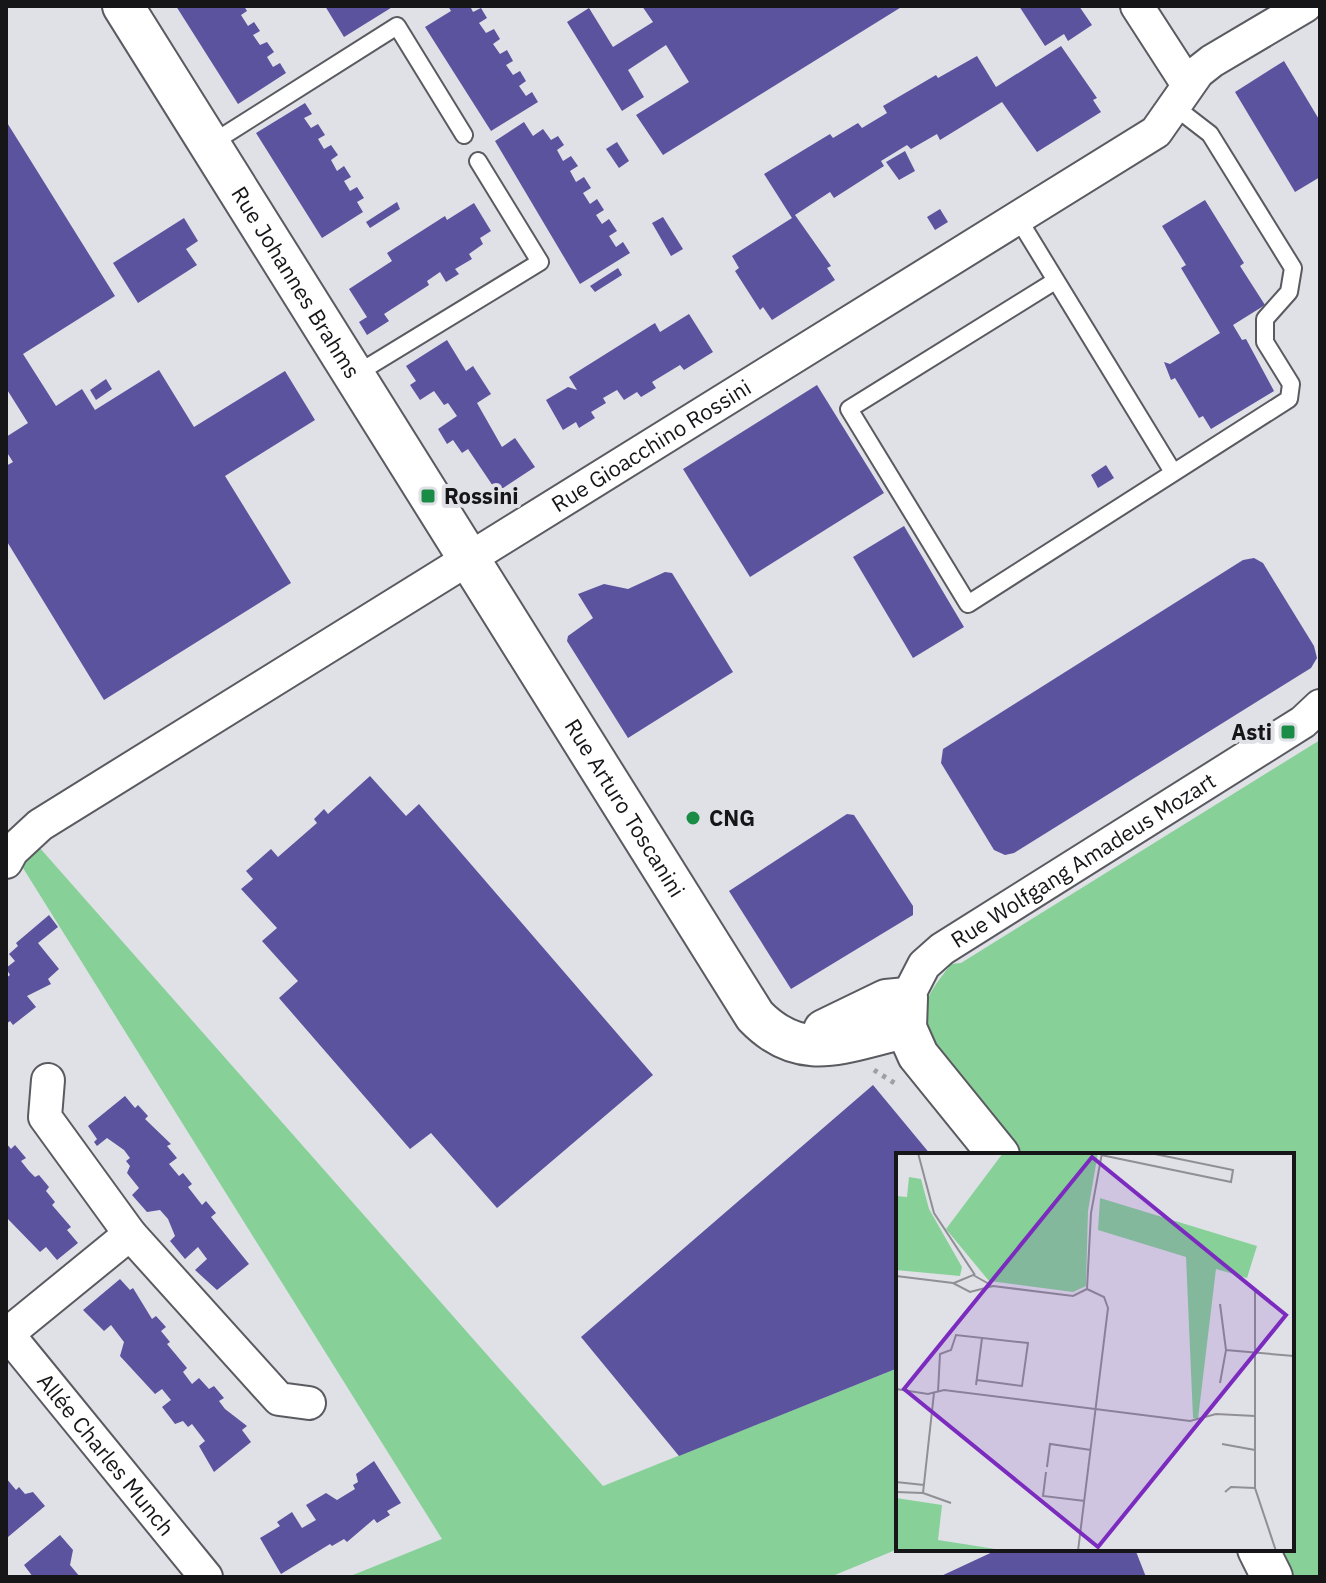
<svg xmlns="http://www.w3.org/2000/svg" width="1326" height="1583" viewBox="0 0 1326 1583" font-family="'IBM Plex Sans',sans-serif">
<style>
.green{fill:#87d198}
.building{fill:#5b539d}
.lines{fill:none;stroke-linecap:round;stroke-linejoin:round}
.service-casing{stroke:#5a5a61;stroke-width:20}
.minor-casing{stroke:#5a5a61;stroke-width:36}
.tertiary-casing{stroke:#5a5a61;stroke-width:44}
.path{stroke:#9e9ea3;stroke-width:5;stroke-dasharray:4 6;stroke-linecap:butt}
.service{stroke:#fff;stroke-width:16}
.minor{stroke:#fff;stroke-width:32}
.tertiary{stroke:#fff;stroke-width:40}
.poi-dot{fill:#1a8c45;stroke:#e0e0e7;stroke-width:3}
.labels{text-anchor:middle;stroke-width:8;stroke-linejoin:round;paint-order:stroke}
.street-label{font-size:22px;fill:#161619;stroke:#e0e0e7}
.poi-label{font-size:22px;font-weight:bold;fill:#161619;stroke:#e0e0e7;text-anchor:start}
.inset-road{fill:none;stroke:#8f8f95;stroke-width:2}
.view{fill:#7b2cbf;fill-opacity:0.15;stroke:#7b2cbf;stroke-width:4}
.inset-edge{fill:none;stroke:#161619;stroke-width:4}
</style>
<rect width="100%" height="100%" fill="#e0e0e7"/>
<g class="green">
<path d="M1320,740V1577H1294L1280,1549H1292V1155H1017L921,1031C919,1004 935,985 951,964L961,963Z"/>
<polygon points="39,847 603,1486 898,1368 898,1549 830,1577 348,1577 442,1539 18,860"/>
</g>
<g class="building">
<polygon points="176,6 244,6 247,11 241,15 248,26 254,22 260,31 253,35 260,45 267,42 274,52 267,57 273,67 280,63 286,73 238,104"/>
<polygon points="325,6 394,6 344,37"/>
<polygon points="448,6 470,6 473,12 481,8 487,18 479,23 486,33 494,29 500,39 493,44 500,54 507,50 513,61 506,65 513,75 520,71 526,81 519,86 526,96 532,92 538,102 491,131 425,27 451,11"/>
<polygon points="642,6 903,6 663,155 636,115 689,82 666,45 628,70 644,97 622,111 567,22 589,8 613,47 653,22"/>
<polygon points="1019,6 1079,6 1092,25 1068,41 1064,34 1045,46"/>
<polygon points="1061,46 1097,98 1093,100 1101,112 1037,152 1002,102 940,140 937,134 911,149 907,145 881,161 884,166 834,198 830,192 795,215 831,266 827,268 835,280 772,320 763,307 760,310 735,271 739,268 732,256 792,218 764,174 830,134 833,138 858,123 862,128 887,113 883,106 936,75 938,78 977,56 996,87"/>
<polygon points="1284,61 1320,121 1320,177 1295,192 1235,92"/>
<polygon points="305,103 312,114 304,118 311,128 318,124 325,135 318,139 324,149 331,145 338,155 331,160 337,171 344,166 351,177 344,181 350,191 357,187 364,198 357,202 363,212 322,238 256,133"/>
<polygon points="6,121 115,296 23,354 56,406 82,389 95,410 159,370 194,427 285,371 315,420 225,476 291,583 104,700 6,540 6,466 13,462 6,451 6,437 28,423 6,388"/>
<polygon points="524,122 533,136 543,129 551,140 558,136 564,145 557,150 563,161 571,156 578,166 570,171 576,182 584,177 591,188 583,193 590,204 597,199 604,210 596,215 602,224 609,219 617,231 609,236 616,247 623,242 630,253 580,284 495,141"/>
<polygon points="617,142 629,161 619,168 606,149"/>
<polygon points="905,151 915,171 899,180 886,162"/>
<polygon points="1205,200 1244,263 1240,266 1265,305 1233,325 1242,340 1246,339 1274,391 1211,429 1203,416 1199,418 1175,378 1171,380 1164,362 1170,364 1220,333 1181,268 1186,265 1162,226"/>
<polygon points="397,202 400,209 370,228 366,222"/>
<polygon points="474,203 491,231 480,238 483,244 469,254 472,259 455,269 459,274 446,282 440,272 427,281 429,285 384,314 389,321 367,335 359,322 367,317 349,289 392,261 387,253 445,216 447,220"/>
<polygon points="940,209 948,222 935,230 927,217"/>
<polygon points="663,217 683,249 671,256 652,223"/>
<polygon points="184,218 198,241 186,249 197,265 138,303 113,263"/>
<polygon points="618,268 622,275 595,292 590,286"/>
<polygon points="689,314 713,352 684,370 680,365 652,382 656,388 641,397 637,392 624,400 617,390 603,398 606,403 591,412 595,418 579,428 576,422 563,430 546,400 568,387 577,390 569,377 655,323 660,332"/>
<polygon points="447,340 466,371 473,366 491,394 477,403 502,447 515,438 535,467 497,492 468,449 462,453 453,440 447,444 438,429 457,416 448,403 444,405 434,391 420,400 410,385 416,381 406,366"/>
<polygon points="106,379 112,389 96,400 90,390"/>
<polygon points="817,385 884,493 750,577 683,469"/>
<polygon points="1106,465 1114,478 1098,488 1091,475"/>
<polygon points="904,526 964,627 913,658 853,557"/>
<polygon points="1254,558 1263,563 1314,646 1317,658 1311,668 1014,853 1005,855 994,850 941,763 943,749 1243,560"/>
<polygon points="665,572 672,573 733,672 628,738 567,641 568,636 593,618 578,594 604,584 628,589"/>
<polygon points="370,776 406,816 419,804 653,1075 497,1208 431,1133 410,1149 279,998 298,981 262,941 277,928 241,889 253,879 246,871 271,849 278,857 317,823 314,819 324,809 328,814"/>
<polygon points="847,814 854,815 913,906 913,915 791,989 729,891"/>
<polygon points="49,915 58,927 38,943 59,969 48,979 51,984 27,996 36,1007 13,1025 10,1021 6,1024 6,978 10,975 6,968 15,961 9,954 18,946 16,943"/>
<polygon points="873,1085 931,1155 898,1155 898,1368 679,1456 581,1337"/>
<polygon points="125,1096 135,1108 138,1105 148,1116 145,1119 171,1144 167,1146 177,1158 169,1164 179,1176 183,1173 192,1184 188,1187 202,1205 206,1201 216,1213 211,1217 249,1264 217,1290 195,1270 207,1259 198,1247 185,1259 170,1241 175,1236 168,1219 160,1210 147,1212 132,1195 139,1188 127,1173 130,1166 126,1161 130,1158 124,1150 107,1138 97,1146 94,1142 97,1139 88,1126"/>
<polygon points="6,1143 11,1149 15,1145 26,1158 21,1161 29,1171 35,1177 39,1175 49,1187 46,1191 55,1202 52,1205 71,1227 67,1230 78,1243 57,1260 46,1247 40,1252 6,1217"/>
<polygon points="120,1279 130,1290 133,1288 152,1319 156,1316 166,1327 161,1331 170,1342 167,1344 187,1368 183,1372 192,1384 199,1378 209,1389 214,1386 224,1398 219,1401 225,1409 247,1426 242,1430 251,1442 214,1472 199,1446 205,1441 192,1424 188,1427 183,1421 175,1424 162,1407 171,1400 162,1389 155,1394 120,1356 124,1342 111,1325 104,1331 83,1310"/>
<polygon points="374,1461 401,1503 387,1511 390,1515 377,1523 374,1519 347,1542 344,1539 332,1546 330,1544 281,1574 260,1538 280,1526 277,1522 292,1512 302,1528 316,1520 306,1505 326,1493 337,1500 355,1489 353,1485 358,1482 356,1474"/>
<polygon points="6,1478 16,1490 19,1487 25,1494 33,1492 45,1506 8,1537"/>
<polygon points="60,1535 73,1550 70,1565 80,1577 33,1577 24,1565"/>
<polygon points="999,1549 1135,1549 1146,1577 939,1577"/>
</g>
<g class="lines">
<g class="service-casing">
<g id="service">
<polyline points="209,145 397,26 464,135"/>
<polyline points="1019,220 1173,472"/>
<polyline points="1055,281 849,409 968,604 1289,399 1291,384 1265,342 1265,319 1289,292 1293,268 1210,134 1175,107"/>
<polyline points="353,376 540,262 478,161"/>
</g>
</g>
<g class="minor-casing">
<g id="minor">
<polyline points="1137,6 1188,85"/>
<path id="s1" d="M6,862L12,851L40,825L1156,132L1198,72L1212,61L1305,6"/>
<path id="s2" d="M907,998L924,965L942,949L1303,722L1320,706"/>
<polyline points="48,1080 45,1117 130,1234"/>
<path id="s3" d="M6,1332L206,1577"/>
<polyline points="6,1335 130,1234 279,1399 309,1403"/>
</g>
</g>
<g class="tertiary-casing">
<g id="tertiary">
<path id="s4" d="M123,6L755,1016C803,1066 847,1040 906,1028"/>
<polyline points="824,1030 886,1000 907,998 906,1028 918,1055 999,1155"/>
<polyline points="1258,1549 1272,1577"/>
</g>
</g>
<polyline class="path" points="874,1070 896,1084"/>
<use href="#service" class="service"/>
<use href="#minor" class="minor"/>
<use href="#tertiary" class="tertiary"/>
</g>
<g class="poi-dot">
<rect x="420" y="488" width="16" height="16" rx="4"/>
<rect x="1280" y="724" width="16" height="16" rx="4"/>
<circle cx="693" cy="818" r="8"/>
</g>
<g class="labels">
<g class="street-label">
<text dy="8" stroke="none"><textPath href="#s4" startOffset="326">Rue Johannes Brahms</textPath></text>
<text dy="8" stroke="none"><textPath href="#s1" startOffset="770">Rue Gioacchino Rossini</textPath></text>
<text dy="8" stroke="none"><textPath href="#s4" startOffset="946">Rue Arturo Toscanini</textPath></text>
<text dy="8" stroke="none"><textPath href="#s2" startOffset="228">Rue Wolfgang Amadeus Mozart</textPath></text>
<text dy="8" stroke="none"><textPath href="#s3" startOffset="158">Allée Charles Munch</textPath></text>
</g>
<g class="poi-label">
<text x="444" y="504">Rossini</text>
<text x="1272" y="740" text-anchor="end">Asti</text>
<text x="709" y="826">CNG</text>
</g>
</g>
<g transform="translate(896 1153)">
<rect width="398" height="398" fill="#e0e0e7"/>
<path d="M107,0H202L192,58L190,133L177,139L93,128L50,76ZM13,24L25,26L33,56L66,114L64,123L0,117V43L11,44ZM204,45L361,93L351,125L320,116L302,266L297,265L290,104L202,77ZM0,345L46,352L42,387L112,398H0Z" fill="#87d198"/>
<path class="inset-road" d="M22,0L38,60L79,122M205,2L335,29L337,17L254,0M0,123L57,130L74,139L97,133L177,143L191,136M58,130L77,122L95,132M191,136L195,60L206,0M359,137V335L380,398M324,151L330,197L398,203M324,230L330,197M80,232L86,185M0,236L32,241L48,237L294,268L320,261L359,263M42,239L44,201L55,197L60,182L132,190L126,233L81,227M38,240L27,340L55,350M326,291L359,297M151,314L154,291L195,297M150,319L147,343L189,348M0,329L28,332M0,339L27,340M329,339L335,334L359,335M182,398L212,155L208,144L191,136"/>
<path class="view" d="M196,4L390,162L202,394L8,236Z"/>
<rect width="398" height="398" class="inset-edge"/>
</g>
<rect width="1326" height="1583" fill="none" stroke="#161619" stroke-width="16"/>
</svg>
